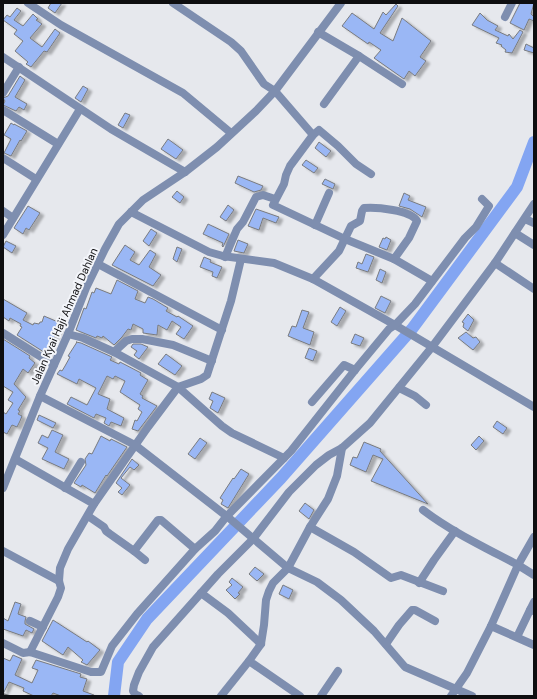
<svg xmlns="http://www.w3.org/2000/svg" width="537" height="699" viewBox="0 0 537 699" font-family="'DM Sans',sans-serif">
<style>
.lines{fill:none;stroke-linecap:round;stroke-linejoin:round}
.river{stroke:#83a5f2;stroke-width:12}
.building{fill:#9ab7f5;stroke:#797b7f;filter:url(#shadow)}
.minor{stroke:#7e8eaf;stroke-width:8}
.rail{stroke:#757679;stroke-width:2;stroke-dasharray:7 7;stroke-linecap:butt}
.labels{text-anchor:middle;stroke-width:4;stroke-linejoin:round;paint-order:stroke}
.street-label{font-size:11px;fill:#0e0e10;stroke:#f3f5fa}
</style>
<defs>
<filter id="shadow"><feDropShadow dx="4" dy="2.5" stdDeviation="1" flood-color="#0004"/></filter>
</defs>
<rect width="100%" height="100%" fill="#e6e8ed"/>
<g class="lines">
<polyline class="river" points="114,696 118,662 147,619 281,478 412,329 517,187 534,142"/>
</g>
<g class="building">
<polygon points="51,3 62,3 55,13 48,8"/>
<polygon points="520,3 534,3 531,14 534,17 534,21 529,19 524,30 510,23"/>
<polygon points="396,4 398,6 380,33 393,41 402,18 431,41 420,57 426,61 415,76 409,71 404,79 374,58 381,50 369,42 368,44 342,26 352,13 374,29 383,12 386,15"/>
<polygon points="17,8 21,11 14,20 23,26 33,14 38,19 36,20 42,24 30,38 42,47 55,29 60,33 47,52 44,51 31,67 26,64 28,62 15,51 23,41 14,34 17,30 3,20 7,15 10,17"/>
<polygon points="480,13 487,20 498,26 495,30 508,36 509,34 513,39 520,30 523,32 512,53 505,52 506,50 501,46 502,45 496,43 499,38 472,25"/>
<polygon points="526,44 534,48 534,53 524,50"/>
<polygon points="20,76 25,80 15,97 27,104 24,110 19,107 16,111 3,105 5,101 3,98 8,96"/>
<polygon points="83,86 88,89 81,102 75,98"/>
<polygon points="125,113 130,115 123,128 118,125"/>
<polygon points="11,123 14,125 14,124 27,131 21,141 20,140 11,156 4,153 11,139 4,135"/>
<polygon points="168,139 183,150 176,159 161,149"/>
<polygon points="319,142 331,151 326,157 315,148"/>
<polygon points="306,160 318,168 314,173 302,165"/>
<polygon points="238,176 263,186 261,190 254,192 235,183"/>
<polygon points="325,179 335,184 333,189 322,184"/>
<polygon points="177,191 184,197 180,203 172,197"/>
<polygon points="404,193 410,196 408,200 426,207 422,217 410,209 399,206"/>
<polygon points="228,205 234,210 226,221 220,217"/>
<polygon points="28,206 40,213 29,230 26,228 23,234 14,228"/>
<polygon points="256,209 279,217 276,223 263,218 259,230 248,226"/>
<polygon points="208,224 229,234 223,247 222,246 223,243 203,234"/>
<polygon points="151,229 157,233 149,246 143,241"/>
<polygon points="386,237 391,240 387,250 379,247 383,238 385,239"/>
<polygon points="238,240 248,244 244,253 234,251"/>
<polygon points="6,241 16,246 12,253 3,247"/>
<polygon points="125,245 135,252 130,260 139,265 150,250 156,254 149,267 161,275 153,286 112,265"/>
<polygon points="177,247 182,249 177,262 173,259"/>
<polygon points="366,254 374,257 368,272 356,268 358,262 362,264"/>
<polygon points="204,257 211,260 210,262 222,267 217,278 212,276 213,272 200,267"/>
<polygon points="380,269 386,272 382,283 376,280"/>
<polygon points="117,280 138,291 135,299 145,303 148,297 153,299 168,308 166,311 177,317 178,316 193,326 184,339 176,334 181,327 172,321 167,330 158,325 157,335 143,333 143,329 133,324 131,330 128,329 122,337 114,345 103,336 102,338 97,336 96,338 76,330 84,308 86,309 92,292 94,293 96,288 111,294"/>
<polygon points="381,296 391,301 385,313 375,308"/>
<polygon points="3,299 27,313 23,320 33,325 34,323 39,324 40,322 42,322 44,316 58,322 56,327 59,328 48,350 49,350 47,354 17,335 22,327 20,326 21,324 10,318 9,321 3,317"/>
<polygon points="340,307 346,311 337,326 331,322"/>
<polygon points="302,310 309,312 303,328 314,332 310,345 288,336 292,326 296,327"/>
<polygon points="468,314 474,320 468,331 463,327 464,323 462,322"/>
<polygon points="466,332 473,338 476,337 480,342 473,350 458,338"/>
<polygon points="355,334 364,338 360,346 351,343"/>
<polygon points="3,339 30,356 29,358 35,363 28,373 23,369 14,384 26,397 18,410 20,411 18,414 22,416 20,421 17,427 12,425 7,434 3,432 3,412 6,414 13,403 8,400 13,392 3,386"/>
<polygon points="76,342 81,343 112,357 110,360 119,364 120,362 141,373 140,375 148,380 140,394 143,396 142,398 157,406 138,431 132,429 135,420 137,421 142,412 138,409 140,405 120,392 125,381 115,376 113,379 107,376 98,394 110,399 107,409 124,418 121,426 111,422 109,426 104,423 106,418 96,414 94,418 67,404 71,397 87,405 96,388 79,379 77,384 57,374 60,370 62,371 65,366 70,357 68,356 77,342"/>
<polygon points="141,344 148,347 139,359 134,355 137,351 131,347 133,344"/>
<polygon points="309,348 317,351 313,361 305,358"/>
<polygon points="166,354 182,366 175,375 158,364"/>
<polygon points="212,392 225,398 218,413 210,408 213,401 209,399"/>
<polygon points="39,415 56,423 53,428 37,420"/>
<polygon points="497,421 507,428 503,434 493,427"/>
<polygon points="52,430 63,435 55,452 69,459 64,469 42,459 48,448 38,443 42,435 48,438"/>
<polygon points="101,436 110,441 111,439 127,447 107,476 106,475 95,493 82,485 81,487 74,483 86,465 85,459 89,453 92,454"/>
<polygon points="479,436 484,441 476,450 471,445"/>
<polygon points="200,438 207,443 195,459 188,454"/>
<polygon points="364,442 381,449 380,451 428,504 371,481 383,459 373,455 366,472 350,465 353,457 357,458"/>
<polygon points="132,459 139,465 134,470 130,467 121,478 130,485 122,495 118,492 122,488 116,483"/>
<polygon points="241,469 249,474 228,508 221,504 223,500 220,498 233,478 234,479"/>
<polygon points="305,503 314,510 309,519 299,511"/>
<polygon points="255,567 264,574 257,581 249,574"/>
<polygon points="232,578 243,587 238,593 240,594 235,599 226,590 232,585 229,582"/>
<polygon points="283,585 293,590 289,599 279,594"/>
<polygon points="15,602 21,604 18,614 26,617 25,621 25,624 34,629 32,633 26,630 23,636 3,629 3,618 8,621"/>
<polygon points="53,620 87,642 88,641 100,650 87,665 81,662 83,660 68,647 63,655 42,641"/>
<polygon points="13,655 22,659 15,675 32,683 38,670 32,668 36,660 81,674 80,677 87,679 83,691 94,695 93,696 61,696 53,693 51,696 34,696 23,691 24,688 9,682 3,694 3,658 10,661"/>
</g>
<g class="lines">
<g class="minor">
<polyline points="28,3 61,25 183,93 231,133"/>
<polyline points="173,3 231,42 241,51 264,84 275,91 313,135"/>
<polyline points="505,17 512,3"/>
<polyline points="318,32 359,56 402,84"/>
<polyline points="3,57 111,129 185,172"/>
<polyline points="3,93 19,67"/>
<polyline points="324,104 359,56"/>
<polyline points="3,110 58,144"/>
<polyline points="3,158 36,179"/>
<polyline points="371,174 356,164 338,146 319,130 313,135 290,166 286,175 284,184 273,205 345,239 394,259 432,281"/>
<polyline points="3,211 13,218"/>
<polyline points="131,212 209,252 223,256 274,263 313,279 395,325 534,407"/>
<polyline points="525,219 534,223"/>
<polyline points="315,225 329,193"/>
<polyline points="515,233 534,245"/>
<polyline points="3,235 80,109"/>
<polyline points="225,257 237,229 243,222 256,197 263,195 275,199"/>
<polyline points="241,259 231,301 207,375 201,379 178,387 222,426 232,433 284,458"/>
<polyline points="495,263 534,289"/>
<polyline points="98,264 222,330"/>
<path d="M313,279L339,251L351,226L360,221L362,211L364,208C376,207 411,210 417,221L409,238L394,259"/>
<polyline points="3,333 54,365"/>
<polyline points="68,334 83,338 114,352 178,387 148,427 94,504"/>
<polyline points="114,352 126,341 132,339 142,339 173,345 212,361"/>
<polyline points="399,388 415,396 426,405"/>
<polyline points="40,396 135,445 229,518 288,568 317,582 341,600 374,631 405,667 472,696"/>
<polyline points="312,402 344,365 355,370"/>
<polyline points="15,459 94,504 68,549 60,568 59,581 61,588 58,597 30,652"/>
<polyline points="3,488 40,396 68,334 86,288 105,249 119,224 143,200 185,172 217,147 256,111 275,91 341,3"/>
<polyline points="65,488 81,462"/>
<path d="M423,510C452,532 486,548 518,565L534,537"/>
<polyline points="88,516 104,527 106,531 110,534 134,551 158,520 161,520 195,549"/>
<polyline points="310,527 354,552 391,578 401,575 443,591"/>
<polyline points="3,551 59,581"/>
<polyline points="134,551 145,560"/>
<polyline points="419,583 434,560 455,531"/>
<polyline points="201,593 228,613 261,644"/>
<polyline points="534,602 530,610 534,611"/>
<polyline points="30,621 43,627"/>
<polyline points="491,626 534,645"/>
<polyline points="517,637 530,610"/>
<polyline points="3,643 23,653 30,652 91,672 101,672 112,646 137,614 195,549 215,531 226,517 291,451 355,370 389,329 395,325 415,304 465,238 476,227 489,206 482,199"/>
<polyline points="386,644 399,625 412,610 415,610 435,621"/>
<polyline points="139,696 135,694 133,691 134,685 139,672 153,647 218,574 253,539 289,492 316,465 329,455 342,448 370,423 432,347 495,263 534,204"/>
<polyline points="221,696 249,661"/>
<polyline points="300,696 249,661 261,644 264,625 266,600 269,591 273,583 288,568 310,527 328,499 337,476 342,448"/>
<polyline points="321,696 338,671"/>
<polyline points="451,696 467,673 491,626 518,565 534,575"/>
</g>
<polyline class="rail" points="3,694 9,696"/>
</g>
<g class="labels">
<g class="street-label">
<text transform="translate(64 316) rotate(-66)" y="4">Jalan Kyai Haji Ahmad Dahlan</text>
</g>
</g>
<rect width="537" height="699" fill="none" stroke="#0e0e10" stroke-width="8"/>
</svg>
